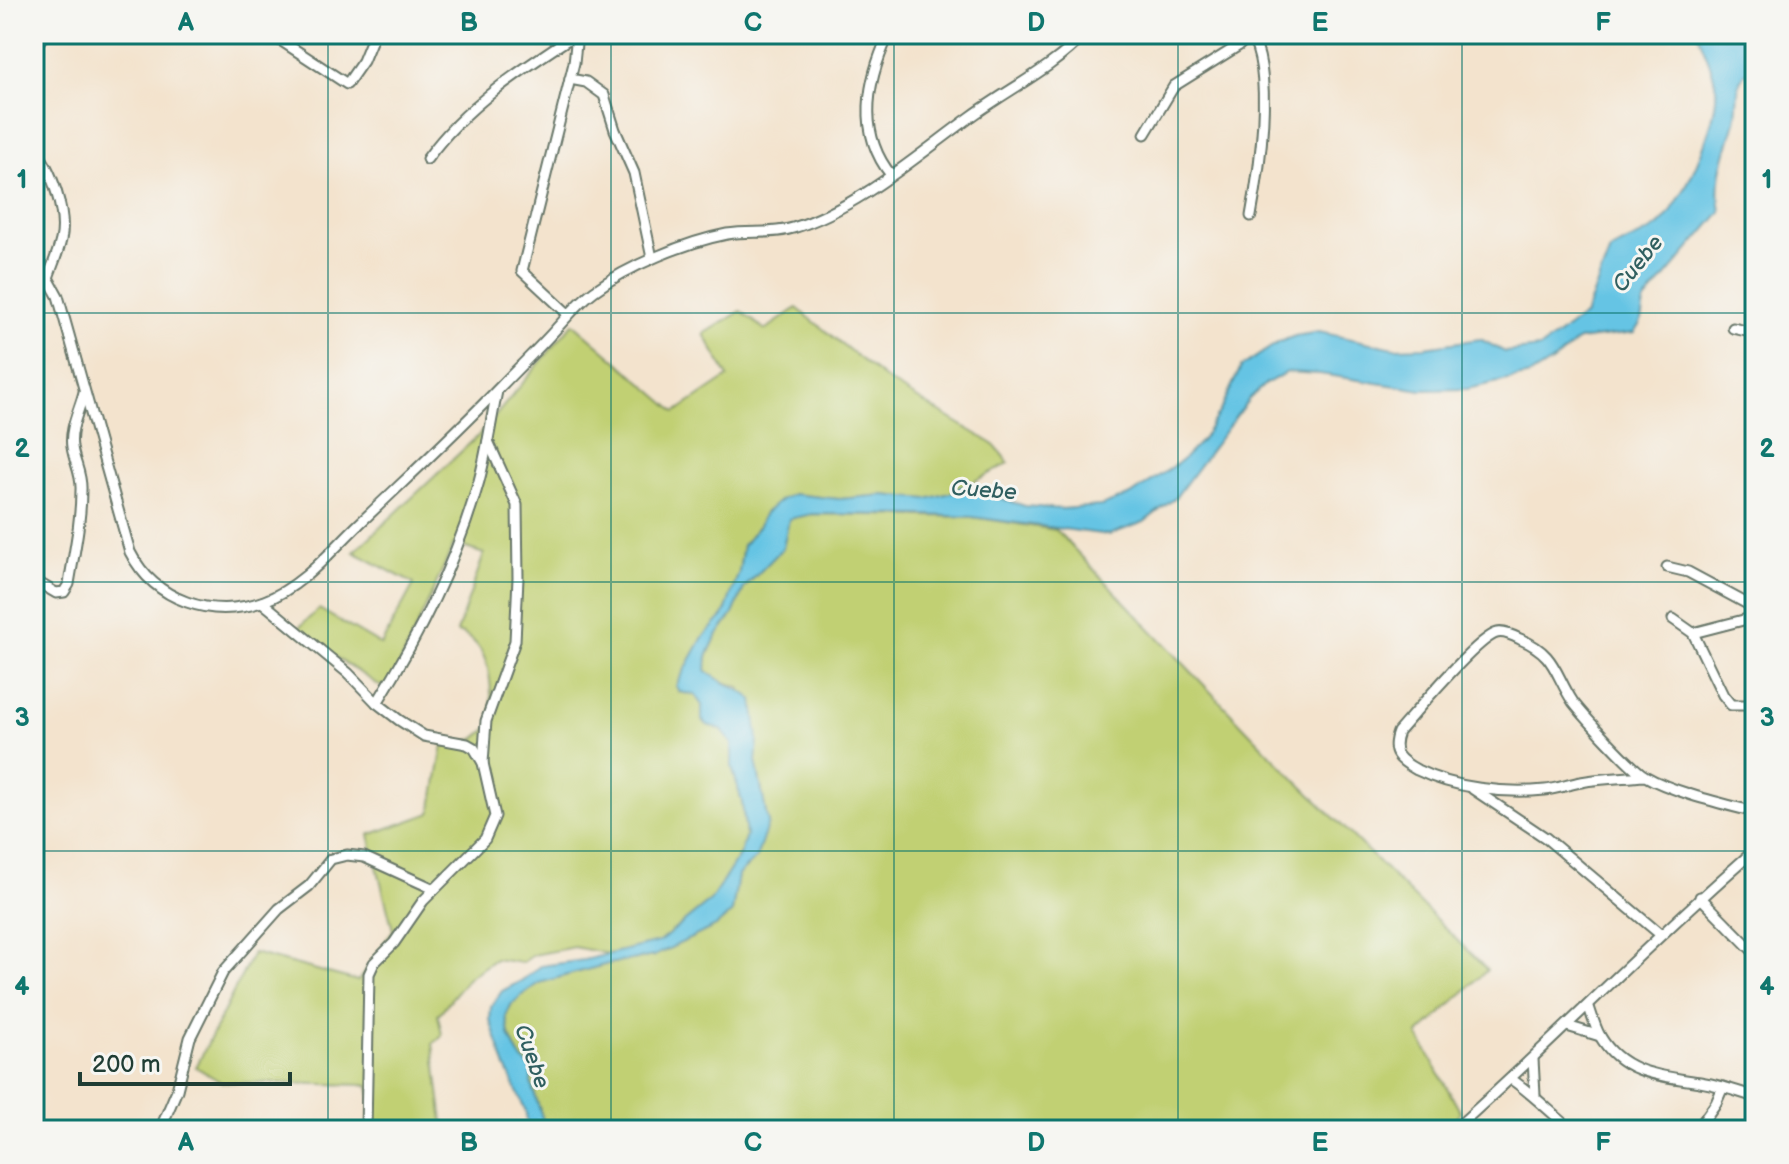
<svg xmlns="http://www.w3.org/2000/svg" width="1789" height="1164" viewBox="0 0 1789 1164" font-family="'Balsamiq Sans',sans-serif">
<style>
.green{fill:#c1d073;stroke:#708654;stroke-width:2}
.water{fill:#65c4e4;stroke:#42808c;stroke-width:2}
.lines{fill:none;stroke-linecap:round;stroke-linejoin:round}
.minor-casing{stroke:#69776a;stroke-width:13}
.minor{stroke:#fff;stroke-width:9}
.grid{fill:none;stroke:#0f766e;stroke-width:2;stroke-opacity:0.55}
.labels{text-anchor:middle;stroke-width:6;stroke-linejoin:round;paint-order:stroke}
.water-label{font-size:22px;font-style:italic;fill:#305f60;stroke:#f6f6f2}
.neatline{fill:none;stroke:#0f766e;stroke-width:3}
.grid-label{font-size:26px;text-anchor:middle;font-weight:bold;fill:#0f766e}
</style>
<rect width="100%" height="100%" fill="#f6f6f2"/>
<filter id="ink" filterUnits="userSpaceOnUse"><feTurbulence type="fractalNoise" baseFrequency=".0125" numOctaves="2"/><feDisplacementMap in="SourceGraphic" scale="16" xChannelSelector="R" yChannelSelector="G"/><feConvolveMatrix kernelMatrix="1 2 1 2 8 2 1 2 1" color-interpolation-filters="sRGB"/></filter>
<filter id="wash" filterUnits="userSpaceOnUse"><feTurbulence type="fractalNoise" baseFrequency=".006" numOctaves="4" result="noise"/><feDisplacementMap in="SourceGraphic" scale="32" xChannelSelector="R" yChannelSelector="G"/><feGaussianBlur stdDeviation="1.8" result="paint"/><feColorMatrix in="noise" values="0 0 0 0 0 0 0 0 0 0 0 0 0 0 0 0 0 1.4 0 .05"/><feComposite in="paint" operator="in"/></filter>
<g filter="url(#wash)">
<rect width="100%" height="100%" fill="#f3e3cd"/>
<g class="green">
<path d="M797,308L888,381L993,444L1009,463L954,492L927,499L884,495L839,499L793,494L765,513L758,527L743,545L739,572L724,615L703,637L676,686L679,692L695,695L702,705L707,725L722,730L732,744V766L742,802L746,836L740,854L711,900L659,942L609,954L574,947L533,955L522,963L495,959L468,978L438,1015L442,1035L433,1044L444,1130H376L369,1085L221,1082L196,1067L253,953L358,981L393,930L369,835L431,813L443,745L475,739L491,726C492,695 495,643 457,632L484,554L454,544L388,691L295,631L319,609L381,645L414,584L354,552L481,433L573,323L676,412L728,377L704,334L741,311L765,330Z"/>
<polygon points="812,514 972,517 1056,530 1272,756 1487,970 1418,1035 1461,1113 1442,1130 546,1130 531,1082 532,1070 518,1054 509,1034 506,1016 511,1005 522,995 539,983 608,964 654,956 716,926 732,912 738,875 756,858 768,823 756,761 758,739 740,687 715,679 706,670 707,657 716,637 733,614 744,588 783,548 789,519"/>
</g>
<path class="water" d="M1698,34H1755V65C1732,79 1740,98 1735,121C1726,156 1715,174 1721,212L1644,302L1641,322L1634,333L1578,340L1559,357L1530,375L1467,389L1422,390L1320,374L1287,372L1265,384L1249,399L1175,498L1144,522L1109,535L972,517L924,515L812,514L789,519L783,548L744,588L733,614L716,637L707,656L706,670C720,684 738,686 753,700L758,739L756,761L768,823L756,858L738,875L732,912L716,926L654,956L608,964L539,983L522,995L511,1005L506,1016L509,1035L518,1054L532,1070L531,1082L546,1130H529L525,1109L505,1065L490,1020L491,1007L502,991L521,981L541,966L584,960L659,942L711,900L740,854L746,836L742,802L732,766V744L722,730L707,725L702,720V705L695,695L680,692L676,686L703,637L724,615L739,572L743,545L758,527L765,513L780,500L793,494L839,499L884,495L927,499L954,492L961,486L1025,506L1061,509L1101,506L1131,495L1181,461L1202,440L1220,411L1241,367L1279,342L1295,336L1319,332L1394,348L1425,347L1480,339L1505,352L1540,348L1585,315L1610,251C1624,242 1641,237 1655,228C1682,210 1720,119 1716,87C1714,70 1704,51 1698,34Z"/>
</g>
<g filter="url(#ink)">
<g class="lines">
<g class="minor-casing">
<g id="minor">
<polyline points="271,34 347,84 363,61 374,34"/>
<path d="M889,34C867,80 857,133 891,175"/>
<path d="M1250,34C1275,70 1259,173 1251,216"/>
<polyline points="34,47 45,34"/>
<polyline points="570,79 586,82 604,95 615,130 634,173 652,258"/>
<polyline points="1145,134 1174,86 1238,46 1246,39 1247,34"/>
<path d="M34,149C52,168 67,215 61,240C58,253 52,266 48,278"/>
<path d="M427,159C465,106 522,69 576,34"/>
<path d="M34,293L48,278L58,296L130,552C155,601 212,620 264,601C301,588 330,552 358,525C406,479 455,434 501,386C519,367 538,349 556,329C568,316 579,302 594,291C628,266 686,242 727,234C749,230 772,235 793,228C857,209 919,154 972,116C1009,89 1053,68 1085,34"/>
<polyline points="568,314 522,271 574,63 577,34"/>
<polyline points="1733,328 1755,333"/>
<polyline points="1667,567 1688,572 1755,608"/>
<path d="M34,580L56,593L64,592L69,584C74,553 81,522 81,490C82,474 74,462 72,447C69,429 80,409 84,392"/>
<polyline points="262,602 348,673 377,703 399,720 424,736 467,744 474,748 483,763 495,816 485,839 423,901 394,943 374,963 369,974 366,1130"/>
<polyline points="1673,619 1693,633 1723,695 1731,705 1753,705"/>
<polyline points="1693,633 1755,617"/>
<polyline points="1755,692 1752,730 1755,777"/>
<path d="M377,703C420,634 457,560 479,481C487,451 491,421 497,391"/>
<polyline points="483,763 486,721 515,641 518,578 517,505 488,441"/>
<path d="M1644,776C1623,778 1602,778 1581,782C1569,784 1557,789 1545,790C1503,794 1454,788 1417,770C1399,760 1390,753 1398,732C1414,714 1477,638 1497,633C1504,631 1514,636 1520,639C1556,654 1554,673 1573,702C1583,715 1632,769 1645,776C1672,792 1724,804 1755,812"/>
<polyline points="1473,789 1546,838 1661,935"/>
<polyline points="1700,897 1755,953"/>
<path d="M1589,1007C1592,1016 1595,1027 1600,1036C1622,1074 1661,1076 1700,1082C1719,1085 1737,1091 1755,1097"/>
<polyline points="1567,1026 1600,1036"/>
<polyline points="1533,1059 1535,1095"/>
<path d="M1511,1079C1533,1094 1551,1113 1572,1130"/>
<polyline points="160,1130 177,1090 190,1038 223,972 279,909 309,886 331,859 347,855 364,857 434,889"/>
<path d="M1454,1130C1556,1039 1651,940 1755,850"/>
<polyline points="1697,1130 1716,1103 1723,1087"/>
<polyline points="1750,1130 1755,1111"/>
</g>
</g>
<use href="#minor" class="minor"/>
</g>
</g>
<path class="grid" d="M328,34V1130M611,34V1130M894,34V1130M1178,34V1130M1462,34V1130M34,313H1755M34,582H1755M34,851H1755"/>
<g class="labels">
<g class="water-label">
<text transform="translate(1637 263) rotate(-51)" y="8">Cuebe</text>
<text transform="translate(984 489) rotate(4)" y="8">Cuebe</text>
<text transform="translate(533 1056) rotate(71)" y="8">Cuebe</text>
</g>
</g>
<rect width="1789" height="1164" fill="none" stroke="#f6f6f2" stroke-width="88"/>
<path d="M80 1072v12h210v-12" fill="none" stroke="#1f3d34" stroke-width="4"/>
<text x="92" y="1072" font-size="24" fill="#1f3d34" stroke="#f6f6f2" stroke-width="6" paint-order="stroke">200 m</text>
<rect x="44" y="44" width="1701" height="1076" class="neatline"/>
<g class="grid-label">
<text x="186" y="31">A</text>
<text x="469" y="31">B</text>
<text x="753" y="31">C</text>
<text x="1036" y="31">D</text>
<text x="1320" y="31">E</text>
<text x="1603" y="31">F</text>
<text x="22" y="188">1</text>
<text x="1767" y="188">1</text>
<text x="22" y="457">2</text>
<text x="1767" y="457">2</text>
<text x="22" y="726">3</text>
<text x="1767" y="726">3</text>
<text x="22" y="995">4</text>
<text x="1767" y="995">4</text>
<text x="186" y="1151">A</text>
<text x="469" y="1151">B</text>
<text x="753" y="1151">C</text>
<text x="1036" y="1151">D</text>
<text x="1320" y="1151">E</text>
<text x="1603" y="1151">F</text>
</g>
</svg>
